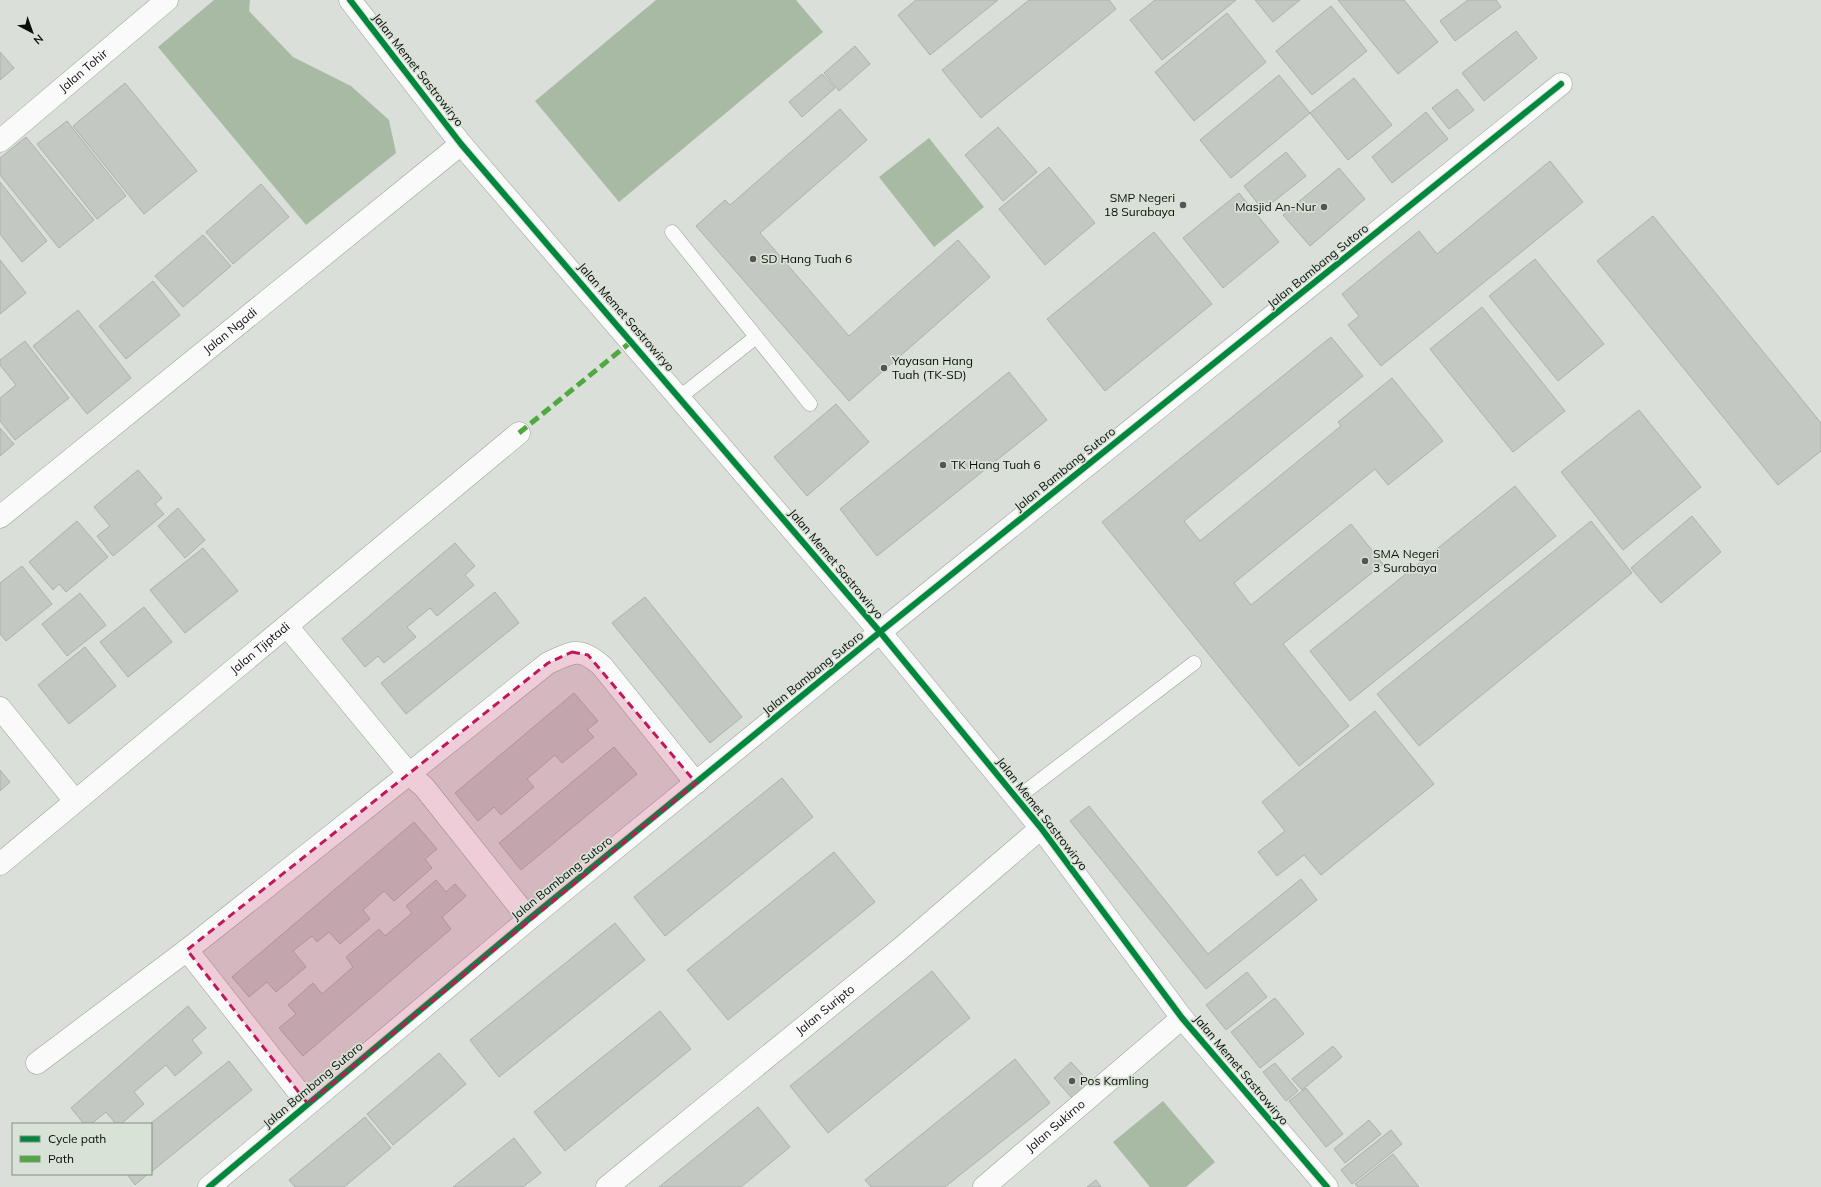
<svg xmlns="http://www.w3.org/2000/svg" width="1821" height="1187" viewBox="0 0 1821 1187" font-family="Mulish,sans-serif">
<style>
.water{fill:#a8baa4}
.building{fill:#c4c8c3;stroke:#adb1ad}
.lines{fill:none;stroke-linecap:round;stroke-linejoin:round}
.lane-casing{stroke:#9b9f9a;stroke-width:15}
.street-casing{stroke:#9b9f9a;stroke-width:23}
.lane{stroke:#f9faf9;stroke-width:14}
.street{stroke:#f9faf9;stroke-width:22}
.quiet{stroke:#50a841;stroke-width:5;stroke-dasharray:10 5;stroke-linecap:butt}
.cycleway-casing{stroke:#d9e2d6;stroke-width:8}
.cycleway{stroke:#00873e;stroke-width:6}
.marked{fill:#c2185b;fill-opacity:0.2;stroke:#c2185b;stroke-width:3;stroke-dasharray:8 5;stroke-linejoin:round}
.poi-dot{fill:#535652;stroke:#d9e2d6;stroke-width:1.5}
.labels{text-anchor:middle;stroke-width:3.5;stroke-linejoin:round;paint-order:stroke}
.street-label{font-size:12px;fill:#0a0d09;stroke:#d9e2d6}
.poi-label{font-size:12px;fill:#0a0d09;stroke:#d9e2d6;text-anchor:start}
</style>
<rect width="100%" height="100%" fill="#dadfd9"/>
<g class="water">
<polygon points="214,0 250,0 249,11 293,57 351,86 389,120 396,153 306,225 158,47"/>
<polygon points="656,0 796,0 823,32 619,202 535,101"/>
<polygon points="929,138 984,207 934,247 879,177"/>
<polygon points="1163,1101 1215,1162 1186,1187 1150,1187 1113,1142"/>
</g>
<g class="building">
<polygon points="916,0 998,0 930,55 898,15"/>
<polygon points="1029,0 1109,0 1116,9 981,118 942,70"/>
<polygon points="1155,0 1236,0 1162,60 1130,20"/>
<polygon points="1255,0 1300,0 1273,22"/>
<polygon points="1338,0 1404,0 1438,42 1398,74"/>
<polygon points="1468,0 1496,0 1501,7 1455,41 1440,21"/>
<polygon points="1331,6 1367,51 1312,95 1276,51"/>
<polygon points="1227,13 1266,62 1194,121 1155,72"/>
<polygon points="1516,31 1537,58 1484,101 1462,73"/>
<polygon points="855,46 870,64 839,91 824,73"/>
<polygon points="0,52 14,68 0,80"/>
<polygon points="822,74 835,88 802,117 789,102"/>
<polygon points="1279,75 1310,113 1231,178 1200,140"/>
<polygon points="1354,78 1392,125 1348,160 1310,113"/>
<polygon points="125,83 197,171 144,214 73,126"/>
<polygon points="1457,89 1474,110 1449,129 1432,108"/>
<polygon points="840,109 867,140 760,233 849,336 958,240 990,277 849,401 696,226 725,200 730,205"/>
<polygon points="1426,112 1448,139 1392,183 1372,157"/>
<polygon points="67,121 126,196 97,219 37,144"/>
<polygon points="998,127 1037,172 1003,201 965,155"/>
<polygon points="26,137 94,220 59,248 0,175 0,158"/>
<polygon points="1286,152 1306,176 1263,210 1244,186"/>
<polygon points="1550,161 1583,202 1381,366 1348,325 1359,316 1342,294 1419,231 1437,254"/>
<polygon points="1049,167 1095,223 1045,265 999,209"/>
<polygon points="1339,168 1365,199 1310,246 1283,215"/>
<polygon points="0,182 47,241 22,262 0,234"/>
<polygon points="261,184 289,217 233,264 206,232"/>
<polygon points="1239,193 1279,242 1223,288 1183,238"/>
<polygon points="1653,216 1821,423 1821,451 1778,485 1597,261"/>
<polygon points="1154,232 1212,304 1105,391 1047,319"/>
<polygon points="203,235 231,266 183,307 155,276"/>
<polygon points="1535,259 1604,344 1558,381 1489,296"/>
<polygon points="0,260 26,293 0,314"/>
<polygon points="153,281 180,315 126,359 99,326"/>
<polygon points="1482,307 1565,411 1513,452 1430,349"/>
<polygon points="78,310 131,378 87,414 33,346"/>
<polygon points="1331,337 1363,376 1184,521 1200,541 1341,426 1338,422 1392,378 1443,441 1388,485 1375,469 1234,583 1251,605 1351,524 1383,564 1283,644 1349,726 1299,766 1102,522"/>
<polygon points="25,341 69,398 15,440 0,421 0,398 16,385 0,365 0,360"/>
<polygon points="1009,372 1047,420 877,556 840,509"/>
<polygon points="836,404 869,442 807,496 774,457"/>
<polygon points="1639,410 1701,487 1623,550 1561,472"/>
<polygon points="0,428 14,444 0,456"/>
<polygon points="138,470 162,498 155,504 164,514 113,556 97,536 110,526 94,507"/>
<polygon points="1515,486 1556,536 1350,701 1310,651"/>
<polygon points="178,508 205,540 185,558 158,526"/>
<polygon points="1692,516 1721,552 1661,603 1631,568"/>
<polygon points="77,521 108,557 66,592 59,584 53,590 29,562"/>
<polygon points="1591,521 1632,573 1419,746 1377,694"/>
<polygon points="455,543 475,566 465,575 474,585 437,616 430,608 407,627 416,637 384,663 378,656 365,667 342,639"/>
<polygon points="203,548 238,591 185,633 150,590"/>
<polygon points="22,566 52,604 6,641 0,634 0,583"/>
<polygon points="495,592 519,623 406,714 381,683"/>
<polygon points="80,593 106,625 67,656 42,624"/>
<polygon points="645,597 742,717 710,743 612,623"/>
<polygon points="144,607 172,642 128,677 100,642"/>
<polygon points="85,647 116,686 69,724 38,685"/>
<polygon points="574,693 598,721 587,730 594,737 562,763 555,755 527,779 534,787 501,815 494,807 478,821 455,793"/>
<polygon points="1375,711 1434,784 1321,875 1304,855 1277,876 1258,852 1285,831 1262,802"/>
<polygon points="614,747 637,774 521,870 499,843"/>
<polygon points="0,770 10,782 0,791"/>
<polygon points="782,778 813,817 665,936 634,897"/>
<polygon points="1089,806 1208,954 1301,879 1317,900 1206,989 1070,821"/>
<polygon points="414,822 437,849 425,859 432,868 394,901 384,891 363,910 370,919 340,944 329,932 317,942 312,936 293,951 306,967 276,992 267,982 249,997 232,977"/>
<polygon points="834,852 875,902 728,1020 687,970"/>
<polygon points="436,880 446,892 455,884 466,896 442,917 451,929 303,1056 279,1028 296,1014 288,1005 313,983 322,994 353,967 346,957 379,929 385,936 412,913 406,906"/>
<polygon points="615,923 645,960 499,1077 470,1040"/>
<polygon points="932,971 970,1018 828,1133 790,1086"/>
<polygon points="1247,972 1267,997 1226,1030 1206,1005"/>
<polygon points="1275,998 1304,1034 1260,1068 1231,1032"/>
<polygon points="188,1006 206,1028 192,1040 202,1053 175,1076 166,1065 134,1092 144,1104 121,1124 116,1124 106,1112 91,1124 84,1124 71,1108"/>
<polygon points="660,1011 691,1049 565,1151 534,1112"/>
<polygon points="1333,1046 1342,1057 1302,1090 1292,1079"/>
<polygon points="439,1053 466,1084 393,1145 367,1114"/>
<polygon points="1015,1059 1050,1103 945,1187 871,1187 865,1180"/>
<polygon points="229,1061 252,1090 151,1172 150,1124"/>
<polygon points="1071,1062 1091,1084 1073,1099 1054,1078"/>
<polygon points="1275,1063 1298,1091 1286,1101 1263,1072"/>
<polygon points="1306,1088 1343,1134 1326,1147 1289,1101"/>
<polygon points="758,1107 790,1147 741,1187 659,1187"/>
<polygon points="365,1117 391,1148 344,1187 295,1187 289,1180"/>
<polygon points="1369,1120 1381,1134 1345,1163 1334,1149"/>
<polygon points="1391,1130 1402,1144 1352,1184 1341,1170"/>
<polygon points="514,1138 541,1173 523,1187 453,1187"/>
<polygon points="1393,1154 1419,1187 1358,1187 1355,1184"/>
<polygon points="127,1174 148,1174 135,1185"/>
<polygon points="1096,1180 1101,1187 1087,1187"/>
</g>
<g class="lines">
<g class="lane-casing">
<g id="lane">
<polyline points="672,232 810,404"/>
<polyline points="680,397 756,337"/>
<polyline points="1017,798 1194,663"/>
</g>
</g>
<g class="street-casing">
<g id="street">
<polyline points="350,0 461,144 880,632 1041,828 1182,1018 1327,1187"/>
<path id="s1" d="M0,141L167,0"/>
<path id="s2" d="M0,517L461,144"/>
<path d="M287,626L409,774L548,663C573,652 579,646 602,666L696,783"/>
<polyline points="0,708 75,801"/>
<path id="s3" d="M0,864L519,433"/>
<polyline points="187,950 308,1104"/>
<polyline points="37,1063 187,950 409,774 424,787 529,919"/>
<polyline points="209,1187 529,919 880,632 1561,84"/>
<path id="s4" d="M607,1187L900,949L1041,828"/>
<path id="s5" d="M984,1187L1182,1018"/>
</g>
</g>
<use href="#lane" class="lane"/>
<use href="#street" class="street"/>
<polyline class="quiet" points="519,433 632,341"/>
<g class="cycleway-casing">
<g id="cycleway">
<polyline points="350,0 461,144 880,632 1041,828 1182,1018 1327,1187"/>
<polyline points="209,1187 529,919 880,632 1561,84"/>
</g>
</g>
<use href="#cycleway" class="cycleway"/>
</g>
<path class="marked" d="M572,652L588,655L696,783L308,1104L187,950L548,663Z"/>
<g class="poi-dot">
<circle cx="1183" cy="205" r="4"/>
<circle cx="1324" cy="207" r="4"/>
<circle cx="753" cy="259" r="4"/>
<circle cx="884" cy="368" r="4"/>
<circle cx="943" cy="465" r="4"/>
<circle cx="1365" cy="561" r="4"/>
<circle cx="1072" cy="1081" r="4"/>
</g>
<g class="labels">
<g class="street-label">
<text dy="4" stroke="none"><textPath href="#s1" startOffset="109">Jalan Tohir</textPath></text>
<text transform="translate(418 70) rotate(52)" y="4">Jalan Memet Sastrowiryo</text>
<text transform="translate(1318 266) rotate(-39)" y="4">Jalan Bambang Sutoro</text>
<text transform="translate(626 317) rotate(49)" y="4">Jalan Memet Sastrowiryo</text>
<text dy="4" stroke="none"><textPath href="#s2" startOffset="296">Jalan Ngadi</textPath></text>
<text transform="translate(1065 469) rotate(-39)" y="4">Jalan Bambang Sutoro</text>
<text transform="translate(836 564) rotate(50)" y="4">Jalan Memet Sastrowiryo</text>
<text dy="4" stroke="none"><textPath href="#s3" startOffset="338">Jalan Tjiptadi</textPath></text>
<text transform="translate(813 673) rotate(-39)" y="4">Jalan Bambang Sutoro</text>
<text transform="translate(1042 814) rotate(52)" y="4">Jalan Memet Sastrowiryo</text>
<text transform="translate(562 878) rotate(-39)" y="4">Jalan Bambang Sutoro</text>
<text dy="4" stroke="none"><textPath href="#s4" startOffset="281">Jalan Suripto</textPath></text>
<text transform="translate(1241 1070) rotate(50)" y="4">Jalan Memet Sastrowiryo</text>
<text transform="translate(313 1085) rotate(-40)" y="4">Jalan Bambang Sutoro</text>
<text dy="4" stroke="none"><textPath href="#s5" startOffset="94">Jalan Sukirno</textPath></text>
</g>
<g class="poi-label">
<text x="1175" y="202" text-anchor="end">SMP Negeri<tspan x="1175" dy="14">18 Surabaya</tspan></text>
<text x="1316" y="211" text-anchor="end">Masjid An-Nur</text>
<text x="761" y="263">SD Hang Tuah 6</text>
<text x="892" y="365">Yayasan Hang<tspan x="892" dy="14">Tuah (TK-SD)</tspan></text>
<text x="951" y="469">TK Hang Tuah 6</text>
<text x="1373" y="558">SMA Negeri<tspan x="1373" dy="14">3 Surabaya</tspan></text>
<text x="1080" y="1085">Pos Kamling</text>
</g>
</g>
<rect x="12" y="1123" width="140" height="52" fill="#d9e2d6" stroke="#868d84"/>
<rect x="20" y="1136" width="20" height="6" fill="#00873e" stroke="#868d84"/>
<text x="48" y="1143" font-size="12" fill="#0a0d09">Cycle path</text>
<rect x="20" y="1156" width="20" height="6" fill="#50a841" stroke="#868d84"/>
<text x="48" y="1163" font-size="12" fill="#0a0d09">Path</text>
<g transform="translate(32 32) rotate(139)" stroke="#d9e2d6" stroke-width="3" paint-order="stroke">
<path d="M0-3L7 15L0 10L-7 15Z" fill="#0a0d09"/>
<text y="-6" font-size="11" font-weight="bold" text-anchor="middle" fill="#0a0d09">N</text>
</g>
</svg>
